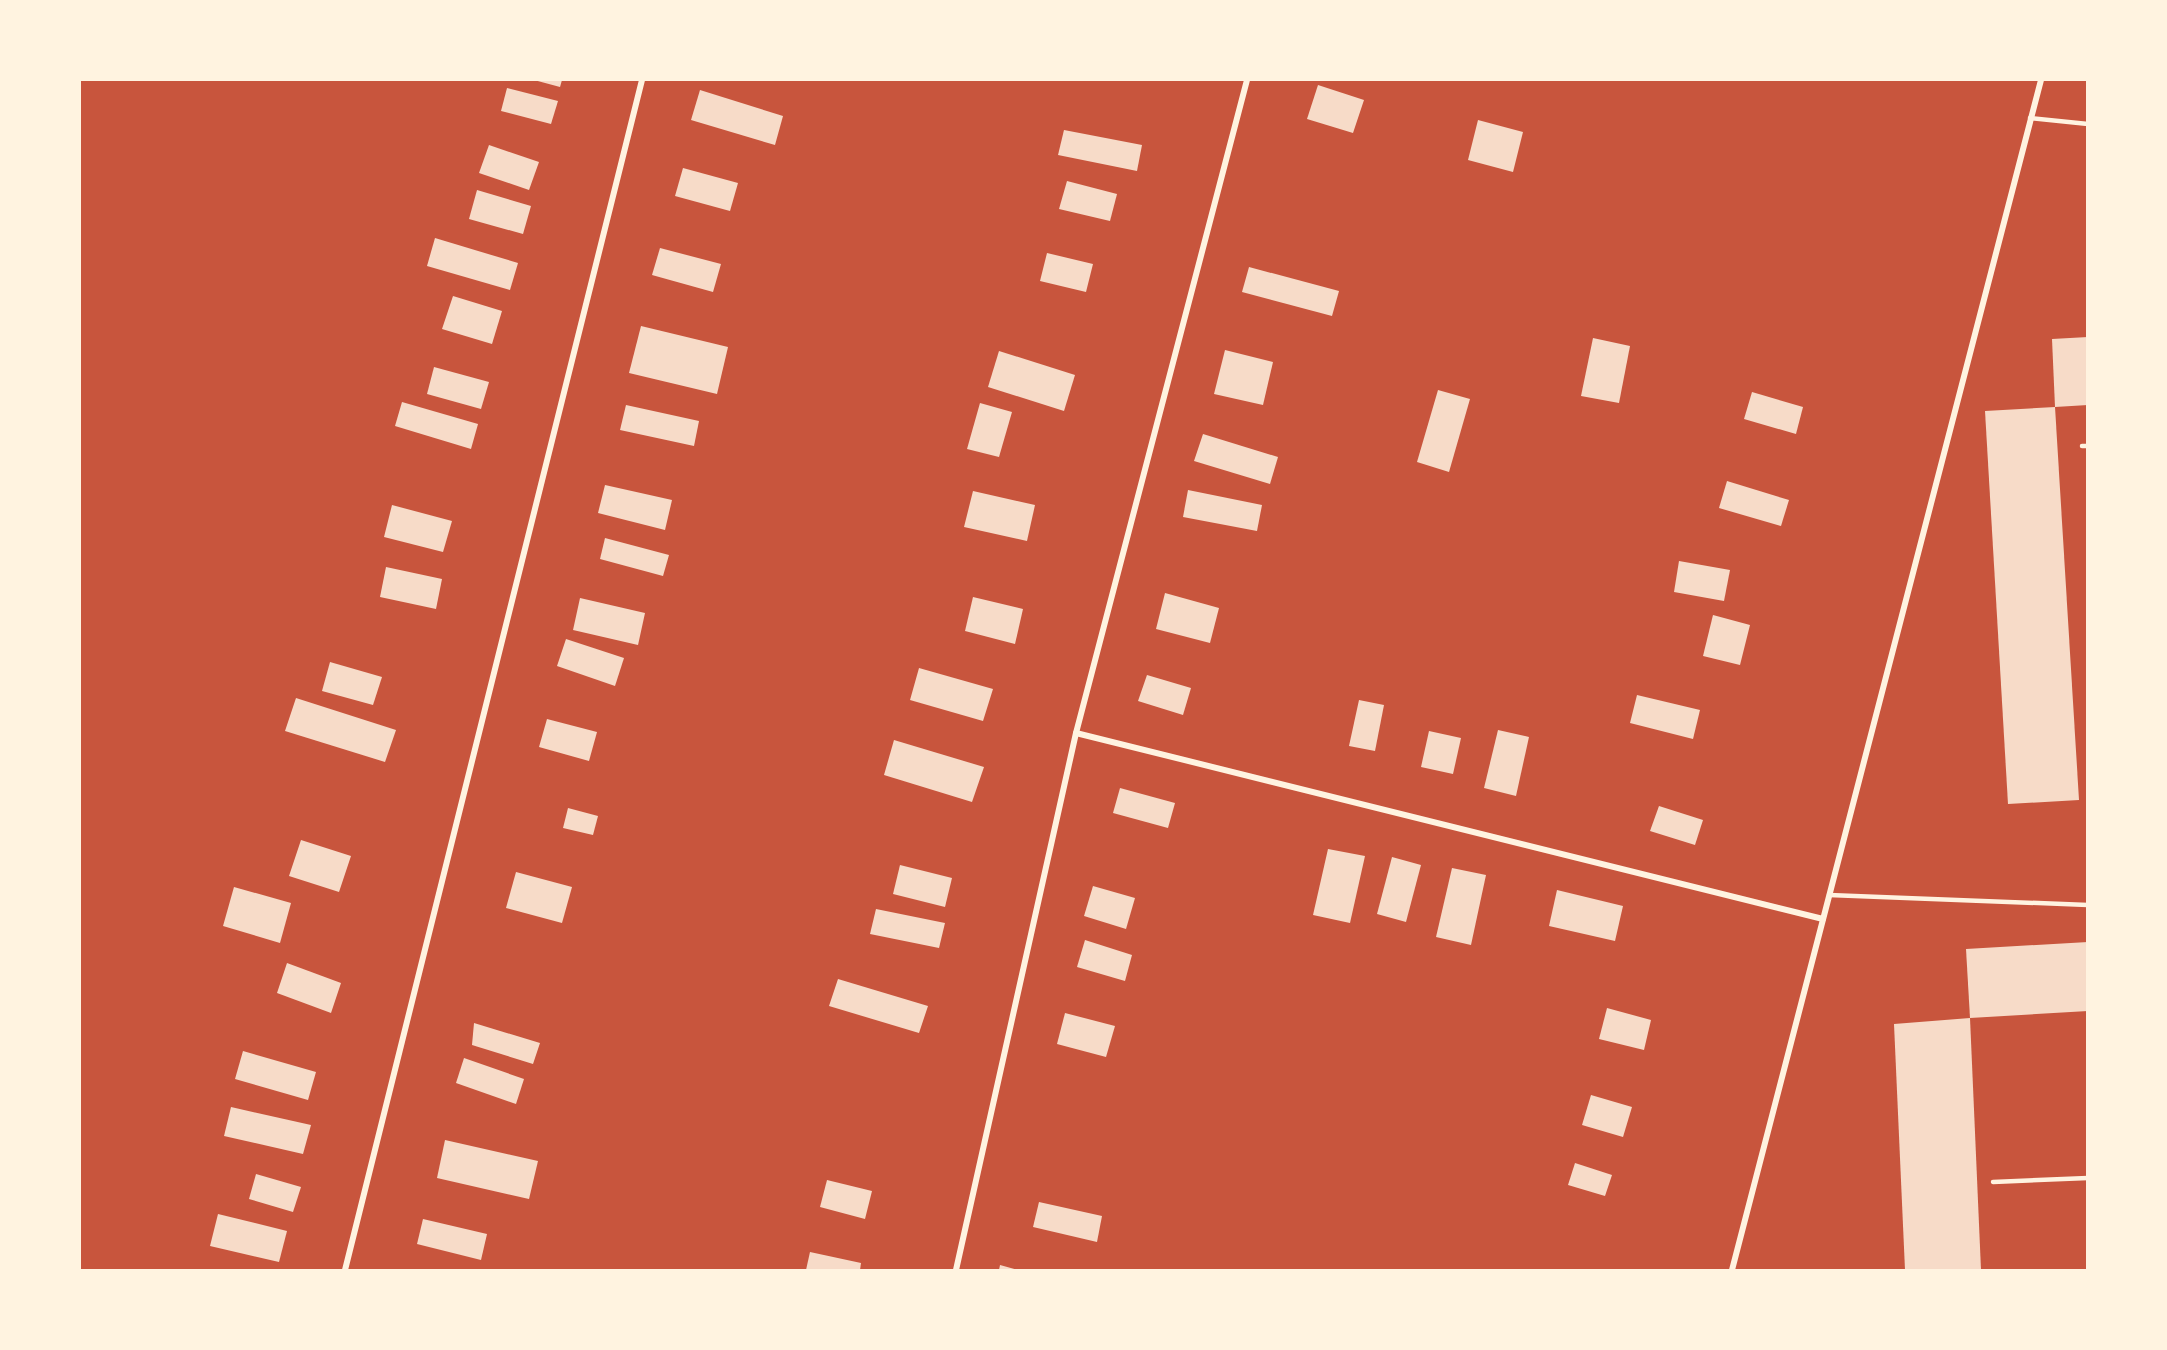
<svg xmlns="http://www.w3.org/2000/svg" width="2167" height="1350" viewBox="0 0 2167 1350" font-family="'Work Sans',sans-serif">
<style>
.building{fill:#f7dbc8}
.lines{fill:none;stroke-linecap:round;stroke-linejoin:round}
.service{stroke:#fff3e0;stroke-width:4.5}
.minor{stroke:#fff3e0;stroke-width:6}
</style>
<rect width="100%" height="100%" fill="#c8553d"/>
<g class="building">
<polygon points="534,80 562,80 560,87"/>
<polygon points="1318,85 1364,100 1353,133 1307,119"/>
<polygon points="507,88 558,101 551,124 501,111"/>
<polygon points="700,90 783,116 775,145 691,120"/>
<polygon points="1478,120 1523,132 1513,172 1468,160"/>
<polygon points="1064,130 1142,145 1137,171 1058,155"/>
<polygon points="489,145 539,162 529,190 479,173"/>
<polygon points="683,168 738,183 730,211 675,196"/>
<polygon points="1067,181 1117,194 1110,221 1059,209"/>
<polygon points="477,190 531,206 523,234 469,219"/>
<polygon points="435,238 518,263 510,290 427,266"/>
<polygon points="660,248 721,264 713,292 652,275"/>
<polygon points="1047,253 1093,264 1086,292 1040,281"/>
<polygon points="1249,267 1339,291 1332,316 1242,292"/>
<polygon points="453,296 502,311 492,344 442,329"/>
<polygon points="641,326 728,347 717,394 629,373"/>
<polygon points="2088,337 2088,405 2055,407 2052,339"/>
<polygon points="1593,338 1630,346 1619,403 1581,396"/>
<polygon points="1225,350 1273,362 1263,405 1214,394"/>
<polygon points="999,351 1075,375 1064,411 988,387"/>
<polygon points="434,367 489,382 481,409 427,394"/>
<polygon points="1438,390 1470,399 1449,472 1417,462"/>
<polygon points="1752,392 1803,407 1796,434 1744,419"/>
<polygon points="402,402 478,424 471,449 395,426"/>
<polygon points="980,403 1012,412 999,457 967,449"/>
<polygon points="626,405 699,421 694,446 620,430"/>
<polygon points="2055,407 2079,800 2008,804 1985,411"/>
<polygon points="1203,434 1278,457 1270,484 1194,461"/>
<polygon points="1727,481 1789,500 1781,526 1719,508"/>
<polygon points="605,485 672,500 665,530 598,513"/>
<polygon points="1188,490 1262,505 1257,531 1183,517"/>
<polygon points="973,491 1035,505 1027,541 964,527"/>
<polygon points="392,505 452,521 443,552 384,537"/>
<polygon points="605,538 669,555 663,576 600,559"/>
<polygon points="1679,561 1730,570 1724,601 1674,592"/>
<polygon points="386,567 442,579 436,609 380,597"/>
<polygon points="1165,593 1219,608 1210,643 1156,629"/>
<polygon points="973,597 1023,609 1015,644 965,631"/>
<polygon points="580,598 645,613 638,645 573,630"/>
<polygon points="1713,615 1750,625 1740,665 1703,656"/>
<polygon points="566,639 624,658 615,686 557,666"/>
<polygon points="330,662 382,677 373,705 322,691"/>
<polygon points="919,668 993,689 983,721 910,700"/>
<polygon points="1147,675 1191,688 1183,715 1138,701"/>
<polygon points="1637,695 1700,710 1693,739 1630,723"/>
<polygon points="296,698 396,730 385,762 285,731"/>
<polygon points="1359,700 1384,705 1375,751 1349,746"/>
<polygon points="547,719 597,732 589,761 539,747"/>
<polygon points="1498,730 1529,737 1516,796 1484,788"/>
<polygon points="1429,731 1461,738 1453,774 1421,767"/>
<polygon points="894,740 984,767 972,802 884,775"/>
<polygon points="1120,788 1175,803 1168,828 1113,813"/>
<polygon points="1659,806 1703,820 1695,845 1650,831"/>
<polygon points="568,808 598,816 593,835 563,828"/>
<polygon points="301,840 351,856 339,892 289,876"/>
<polygon points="1328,849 1365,856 1350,923 1313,915"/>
<polygon points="1392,857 1421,865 1406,922 1377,914"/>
<polygon points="900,865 952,878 945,907 893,894"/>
<polygon points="1452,868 1486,875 1471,945 1436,937"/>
<polygon points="516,872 572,887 562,923 506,908"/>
<polygon points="1093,886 1135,898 1126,929 1084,916"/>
<polygon points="234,887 291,903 280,943 223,926"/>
<polygon points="1557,890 1623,906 1615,941 1549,926"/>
<polygon points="876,909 945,923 939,948 870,934"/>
<polygon points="1085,940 1132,955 1125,981 1077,967"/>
<polygon points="2088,942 2088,1011 1970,1018 1966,949"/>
<polygon points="287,963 341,983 331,1013 277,993"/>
<polygon points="838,979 928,1006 919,1033 829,1006"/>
<polygon points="1607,1008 1651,1020 1644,1050 1599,1039"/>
<polygon points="1065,1013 1115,1026 1106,1057 1057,1044"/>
<polygon points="1970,1018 1981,1270 1905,1270 1894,1024"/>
<polygon points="474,1023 540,1043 533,1064 472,1045"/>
<polygon points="243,1051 316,1072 308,1100 235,1079"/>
<polygon points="464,1058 524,1079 516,1104 456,1083"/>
<polygon points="1591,1095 1632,1107 1623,1137 1582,1125"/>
<polygon points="231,1107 311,1125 303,1154 224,1136"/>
<polygon points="445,1140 538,1161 529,1199 437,1178"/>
<polygon points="1575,1163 1612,1175 1605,1196 1568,1185"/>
<polygon points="256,1174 301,1187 293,1212 249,1199"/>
<polygon points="827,1180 872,1191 865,1219 820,1207"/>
<polygon points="1039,1202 1102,1216 1097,1242 1033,1227"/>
<polygon points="218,1214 287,1231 279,1262 210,1246"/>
<polygon points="423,1219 487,1234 481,1260 417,1244"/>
<polygon points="810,1252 861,1263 860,1270 806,1270"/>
<polygon points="1000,1265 1018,1270 999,1270"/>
</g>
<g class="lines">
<g class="service">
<polyline points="2030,118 2088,124"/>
<polyline points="2082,446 2088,446"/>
<polyline points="1829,895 2088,905"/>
<polyline points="1993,1182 2088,1178"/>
</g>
<g class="minor">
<polyline points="1076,733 1823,919"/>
<polyline points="345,1270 642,80"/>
<polyline points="956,1270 1076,733 1247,80"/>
<polyline points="1732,1270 2041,80"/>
</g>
</g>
<rect width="2167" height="1350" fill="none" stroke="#fff3e0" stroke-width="162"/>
</svg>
